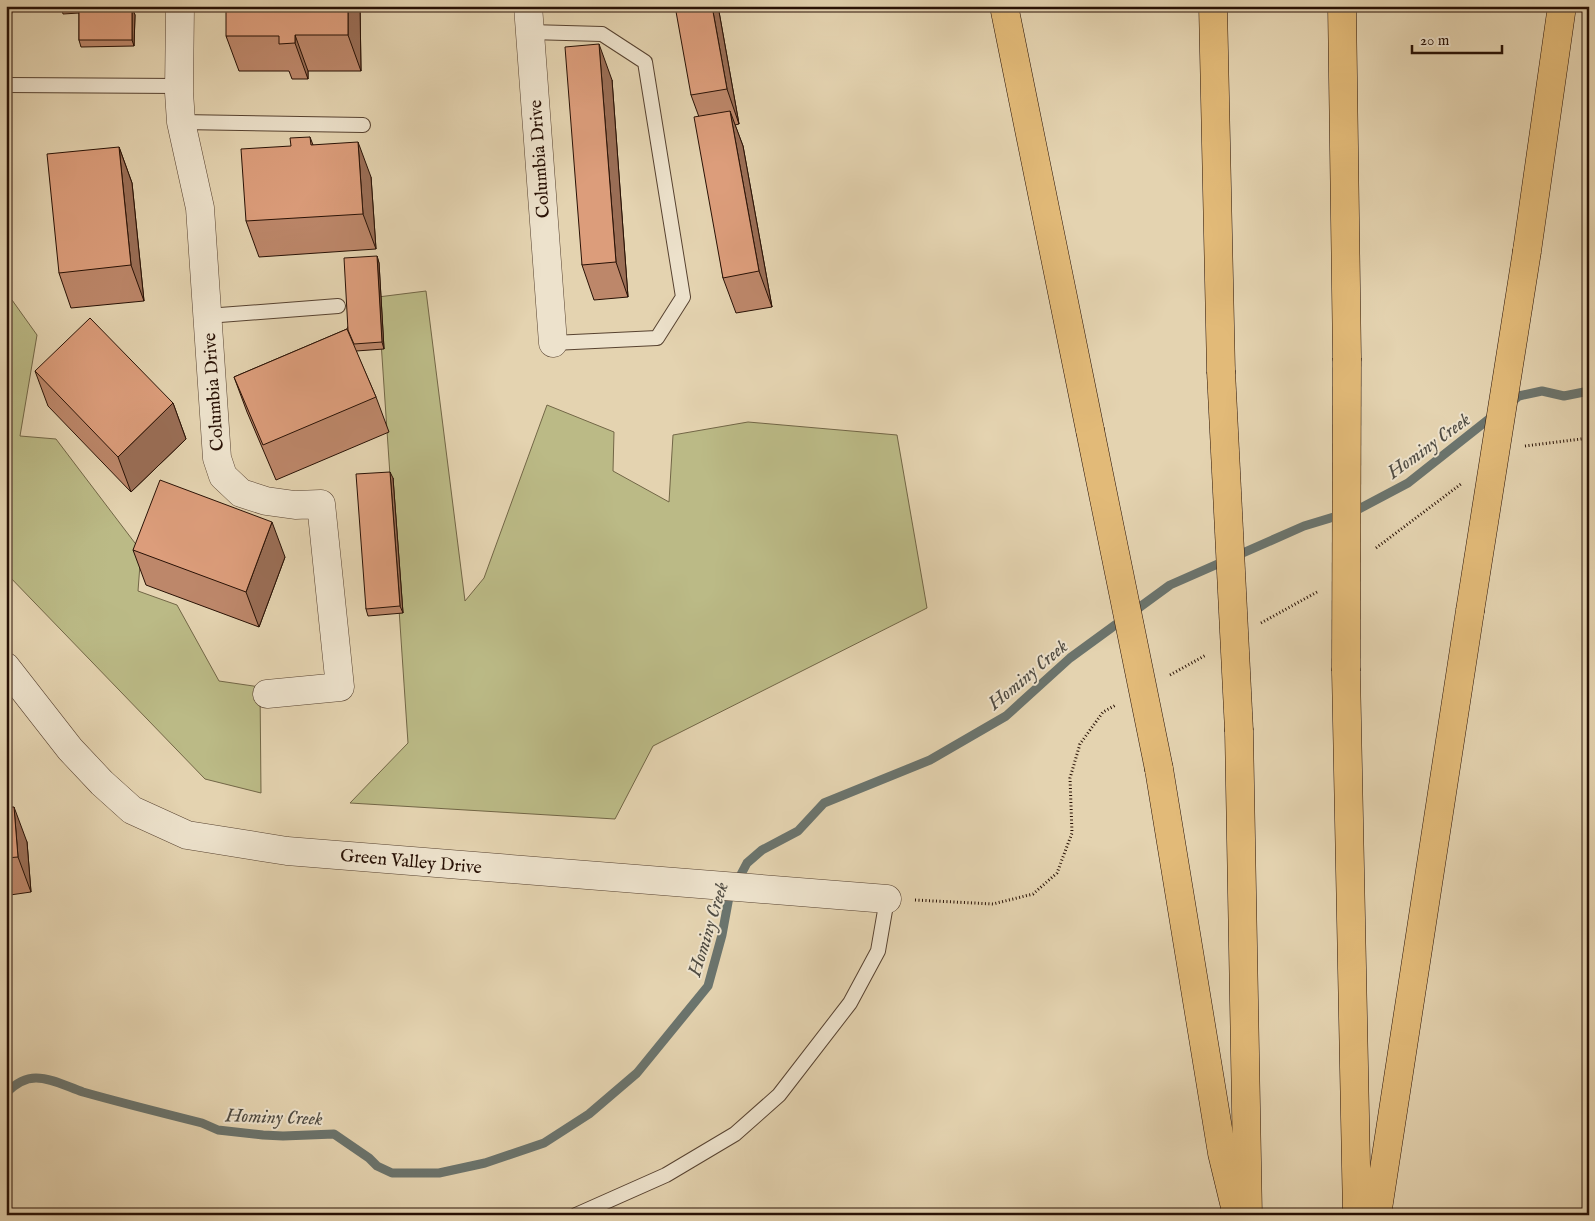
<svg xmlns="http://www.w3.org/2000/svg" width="1595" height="1221" viewBox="0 0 1595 1221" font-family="'IM FELL English',serif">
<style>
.green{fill:#bbba86;stroke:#726646}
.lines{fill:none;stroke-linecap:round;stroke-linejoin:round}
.stream{stroke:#6b746d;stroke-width:9}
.lane-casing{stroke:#574230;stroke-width:16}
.street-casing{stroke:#574230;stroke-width:29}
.highway-casing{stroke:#281105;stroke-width:29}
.path{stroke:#281105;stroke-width:3;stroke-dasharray:1 2.5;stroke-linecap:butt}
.lane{stroke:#ede2cc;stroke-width:14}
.street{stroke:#ede2cc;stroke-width:28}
.highway{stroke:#e2ba78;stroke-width:28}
.highway-bridge-casing{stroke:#281105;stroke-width:29;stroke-linecap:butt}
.highway-bridge{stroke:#e2ba78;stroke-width:28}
.wall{fill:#bd876a;stroke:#281105}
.shaded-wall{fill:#9a6e56;stroke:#281105}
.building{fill:#dc9d7b;stroke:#281105}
.labels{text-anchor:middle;stroke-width:4;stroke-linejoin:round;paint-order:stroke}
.street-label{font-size:18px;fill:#281105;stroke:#ede2cc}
.water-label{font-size:19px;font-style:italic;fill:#4f4b42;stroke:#ede2cc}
</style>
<rect width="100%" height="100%" fill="#e4d3b0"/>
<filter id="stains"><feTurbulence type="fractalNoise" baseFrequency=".004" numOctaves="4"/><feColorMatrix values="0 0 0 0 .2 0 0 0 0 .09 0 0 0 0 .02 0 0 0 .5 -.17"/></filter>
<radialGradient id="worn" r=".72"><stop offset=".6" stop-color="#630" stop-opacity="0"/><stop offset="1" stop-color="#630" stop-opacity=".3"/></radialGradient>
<g class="green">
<polygon points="426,291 465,601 484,578 547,405 614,432 613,471 669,502 673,435 748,422 897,435 927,608 653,746 615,819 350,803 408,743 378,297"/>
<polygon points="6,297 12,300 37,335 20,436 56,439 141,551 138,591 177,605 219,681 260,687 261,793 205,779 6,573"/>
</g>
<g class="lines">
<g class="stream">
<polyline points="1509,404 1519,396 1542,391 1564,396 1589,391"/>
<path d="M6,1093C14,1085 23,1078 36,1078C52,1078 68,1087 83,1092C122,1103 162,1113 202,1123L218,1130L263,1135L283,1136L334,1134L369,1158L377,1166L392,1173H439L485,1163L544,1143L589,1114L637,1073L708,986L722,935L729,897L747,863L762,850L798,831L824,803L930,760L1006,716L1070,658L1170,585L1304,526L1357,510L1408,483L1494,415"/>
</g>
<g class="lane-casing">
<g id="lane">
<polyline points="530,32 602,34 645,62 683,297 657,338 553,343"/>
<polyline points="6,85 180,86"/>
<polyline points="181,122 363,125"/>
<polyline points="207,316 338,306"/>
<polyline points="576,1215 666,1175 735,1134 779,1095 850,1003 878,951 887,899"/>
</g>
</g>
<g class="street-casing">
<g id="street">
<polyline points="180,6 179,92 181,122 200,208 217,458 223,476 241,493 266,501 295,505 321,504 340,687 267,694"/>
<polyline points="528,6 553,343"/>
<polyline points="6,667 70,749 102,783 132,810 187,835 287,851 887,899"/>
</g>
</g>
<g class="highway-casing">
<g id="highway">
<polyline points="1004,6 1090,430"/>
<polyline points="1213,6 1221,371"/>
<polyline points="1342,6 1347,358"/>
<polyline points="1527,251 1562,6"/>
<polyline points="1346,671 1357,1215"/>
<polyline points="1239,731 1248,1215"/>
<polyline points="1159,769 1222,1153 1236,1211"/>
<polyline points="1377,1215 1470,611"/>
</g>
</g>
<g class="path">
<polyline points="1525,446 1589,438"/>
<polyline points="1376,548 1461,484"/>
<polyline points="1261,623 1317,592"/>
<polyline points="1170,675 1206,655"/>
<polyline points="915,900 993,904 1033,894 1057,873 1072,833 1070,778 1080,744 1103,712 1116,705"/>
</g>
<use href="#lane" class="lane"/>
<use href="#street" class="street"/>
<use href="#highway" class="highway"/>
<g class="highway-bridge-casing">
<g id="highway-bridge">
<polyline points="1221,371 1239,731"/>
<polyline points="1090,430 1159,769"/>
<polyline points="1470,611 1527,251"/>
<polyline points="1346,671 1347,358"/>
</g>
</g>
<use href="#highway-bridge" class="highway-bridge"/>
</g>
<g class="wall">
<rect x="6" y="6" width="6" height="7"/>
<polygon points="61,6 94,6 94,8 132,8 135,15 134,46 81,47 79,40 79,13 63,14"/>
<polygon points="360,6 361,71 308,71 308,79 292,79 289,71 239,71 226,36"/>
<polygon points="718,6 739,124 735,125 743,146 772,307 736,313 723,278 699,117 691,95"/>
<polygon points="612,80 628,297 594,300 582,265"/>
<polygon points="310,137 313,145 371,177 376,249 259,257 246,221 291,146"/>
<polygon points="119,147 132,183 144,301 71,308 59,273"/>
<polygon points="377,256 379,263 384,349 356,351 376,397 389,432 276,480 247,412 234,377 347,329"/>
<polygon points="35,371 173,403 186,439 131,492 48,406"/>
<polygon points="393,478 403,613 368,616 366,609"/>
<polygon points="133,550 285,557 259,627 146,585"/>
<polygon points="6,807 27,842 31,892 10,895 11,907 6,907"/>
</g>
<g class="shaded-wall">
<polygon points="348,6 360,6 361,71 348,35"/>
<polygon points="712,6 718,6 739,124 727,89"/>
<polygon points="132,8 135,15 134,46 132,40"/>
<polygon points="295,35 308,71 308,79 295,43"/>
<polygon points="599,44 612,80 628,297 616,262"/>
<polygon points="730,111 743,146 772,307 759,271"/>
<polygon points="358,142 371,177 376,249 363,214"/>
<polygon points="119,147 132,183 144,301 131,265"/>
<polygon points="377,256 379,263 384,349 382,342"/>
<polygon points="173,403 186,439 131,492 118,457"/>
<polygon points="390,472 393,478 403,613 400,606"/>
<polygon points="272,522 285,557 259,627 246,592"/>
<polygon points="14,807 27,842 31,892 18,857"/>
<polygon points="6,886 10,895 11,907 6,894"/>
</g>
<g class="building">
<rect x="61" y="6" width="30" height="1"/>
<polygon points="226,6 348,6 348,35 295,35 295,43 279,44 279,36 226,36"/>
<polygon points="675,6 712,6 727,89 691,95"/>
<rect x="79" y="8" width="53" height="32"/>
<polygon points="599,44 616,262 582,265 565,47"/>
<polygon points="730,111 759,271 723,278 694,117"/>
<polygon points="310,137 311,145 358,142 363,214 246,221 241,149 291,146 290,138"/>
<polygon points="119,147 131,265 59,273 47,154"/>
<polygon points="377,256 382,342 354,344 348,330 344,258"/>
<polygon points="90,318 173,403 118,457 35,371"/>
<polygon points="347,329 376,397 263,445 234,377"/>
<polygon points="390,472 400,606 366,609 356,474"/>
<polygon points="160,480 272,522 246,592 133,550"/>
<polygon points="6,807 14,807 18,857 6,858"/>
</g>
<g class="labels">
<g class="street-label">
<text transform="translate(539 159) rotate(-94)" y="6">Columbia Drive</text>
<text transform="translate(213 392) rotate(-94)" y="6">Columbia Drive</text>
<text transform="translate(411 861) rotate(5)" y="6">Green Valley Drive</text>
</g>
<g class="water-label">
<text transform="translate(1428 445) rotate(-36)" y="7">Hominy Creek</text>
<text transform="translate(1027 674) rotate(-40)" y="7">Hominy Creek</text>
<text transform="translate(707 929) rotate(-73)" y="7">Hominy Creek</text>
<text transform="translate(274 1116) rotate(2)" y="7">Hominy Creek</text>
</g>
</g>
<rect width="1595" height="1221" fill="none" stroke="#e4d3b0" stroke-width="25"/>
<rect x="8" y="8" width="1580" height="1206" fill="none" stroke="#281105" stroke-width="2.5"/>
<rect x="12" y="12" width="1570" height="1196" fill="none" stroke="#281105"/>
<path d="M1412 45v8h90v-8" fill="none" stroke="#281105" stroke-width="2.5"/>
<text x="1420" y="45" font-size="15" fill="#281105" stroke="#ede2cc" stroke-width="4" paint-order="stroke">20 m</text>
<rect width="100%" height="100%" filter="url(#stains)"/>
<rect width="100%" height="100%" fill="url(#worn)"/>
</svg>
